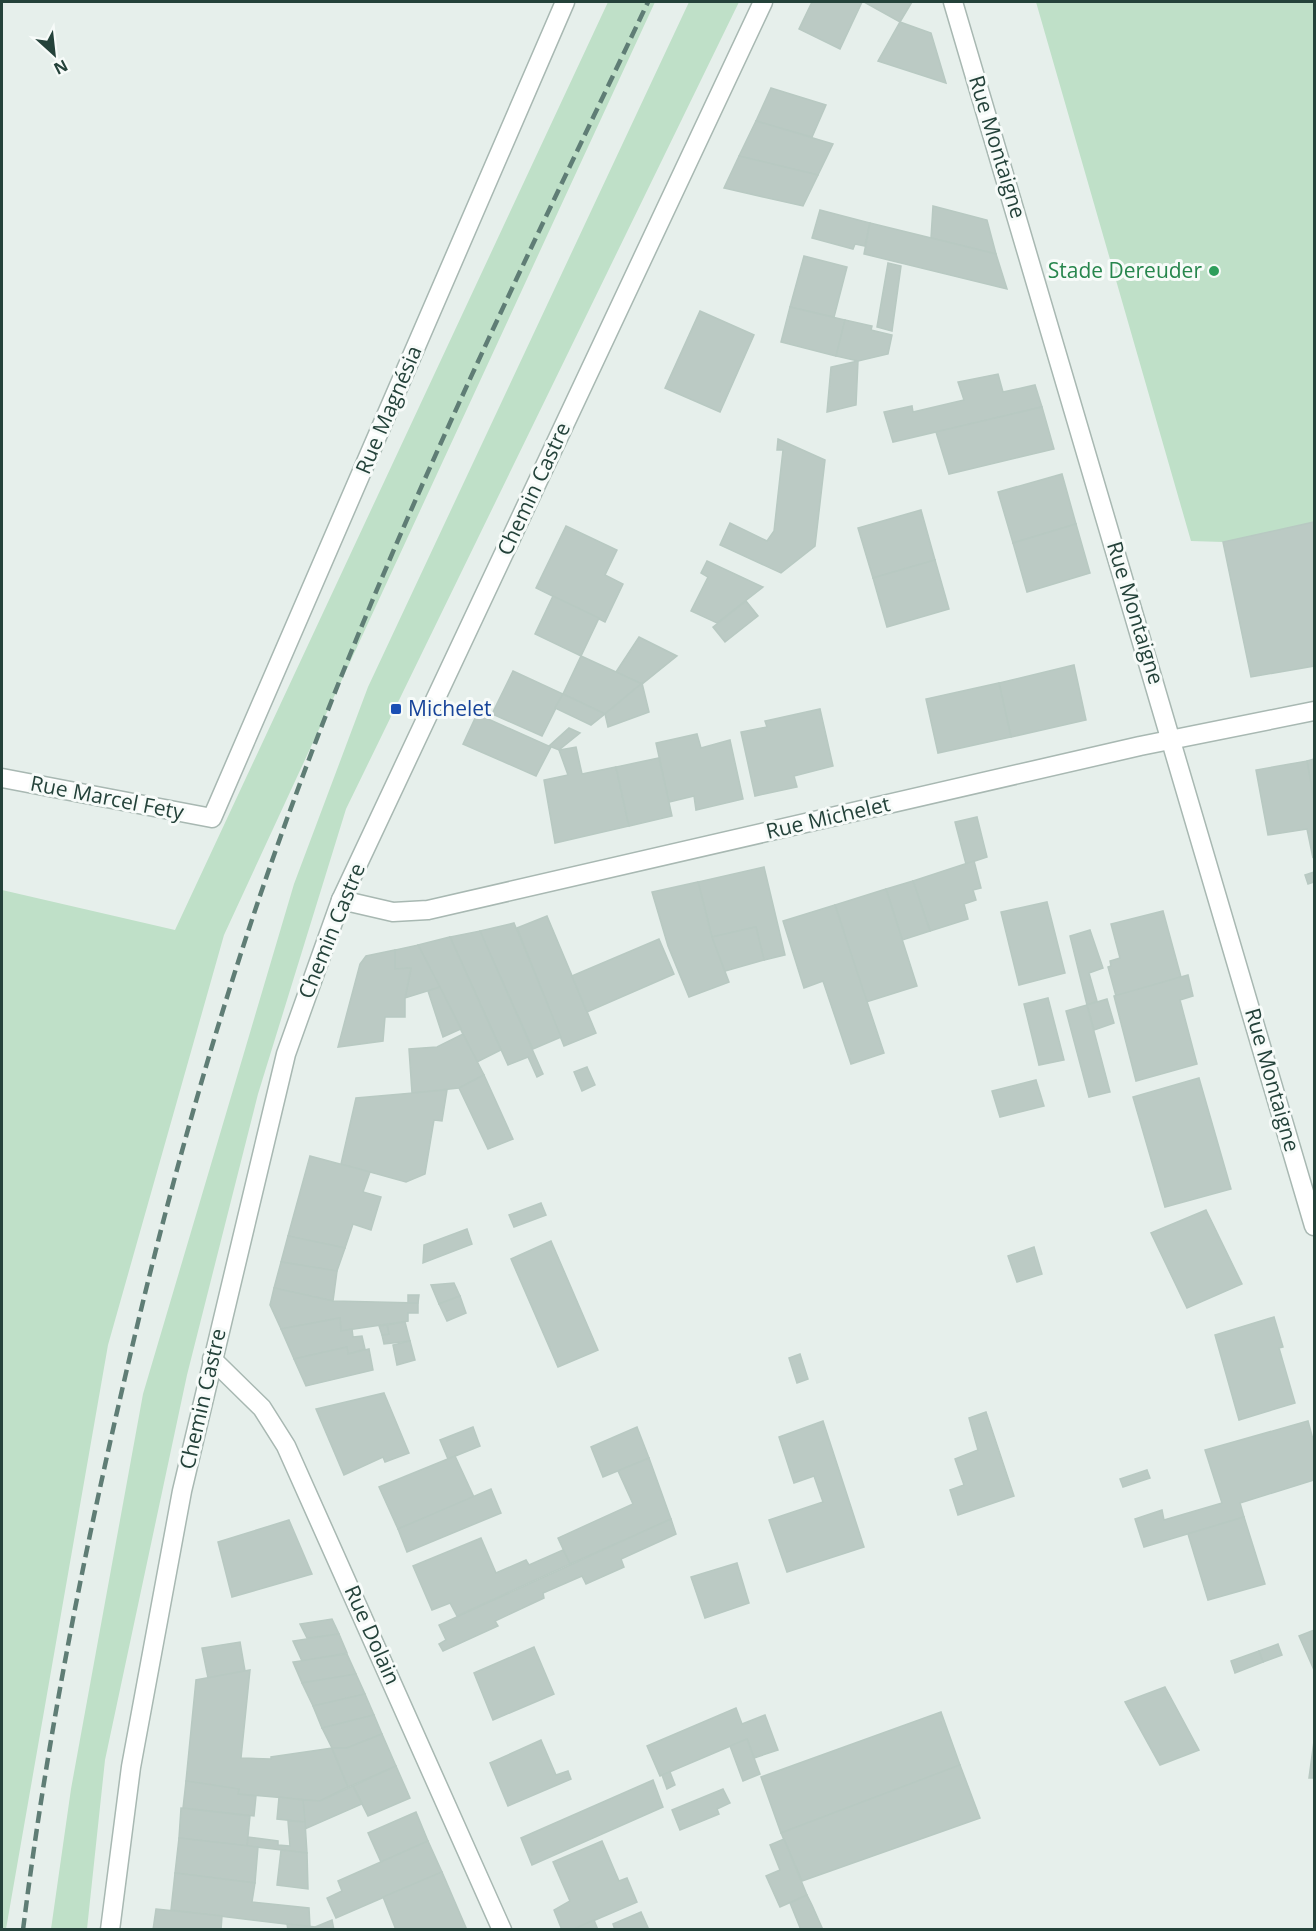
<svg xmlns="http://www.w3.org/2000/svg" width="1316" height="1931" viewBox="0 0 1316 1931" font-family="'Open Sans',sans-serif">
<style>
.green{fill:#bfe0c8}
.building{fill:#bbcac4;stroke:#b8c9c2;stroke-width:1.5}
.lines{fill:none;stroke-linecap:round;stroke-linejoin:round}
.minor-casing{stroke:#a8b8b2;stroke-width:21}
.minor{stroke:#fff;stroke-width:18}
.rail{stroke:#5f7d75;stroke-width:4.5;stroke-dasharray:12 6;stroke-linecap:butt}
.leisure-dot{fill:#2e9e5b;stroke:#f7fbf9;stroke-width:2}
.transit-dot{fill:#1a4fb4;stroke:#f7fbf9;stroke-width:2}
.labels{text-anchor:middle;stroke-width:6;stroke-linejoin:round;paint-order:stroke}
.street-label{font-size:21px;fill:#24423a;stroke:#f7fbf9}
.leisure-label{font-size:21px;fill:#27864d;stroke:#f7fbf9;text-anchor:end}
.transit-label{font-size:21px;fill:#164399;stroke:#f7fbf9;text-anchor:start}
</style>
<rect width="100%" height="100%" fill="#e6efeb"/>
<g class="green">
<polygon points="608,2 655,2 224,935 108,1345 6,1929 2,1929 2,890 175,930"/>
<polygon points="689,2 739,2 346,809 258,1094 187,1375 105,1760 87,1929 51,1929 71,1789 143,1394 294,884 368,687"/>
<polygon points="1036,2 1314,2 1314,665 1251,677 1223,542 1191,541"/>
</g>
<g class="building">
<polygon points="812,2 862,2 840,49 799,29"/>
<polygon points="864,2 912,2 900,22"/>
<polygon points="900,22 931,33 946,83 878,61"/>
<polygon points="771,88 826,105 812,137 756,121"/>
<polygon points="756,121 833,144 818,175 739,156"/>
<polygon points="739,156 818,175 803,206 724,188"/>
<polygon points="933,206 987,220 996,254 931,238"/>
<polygon points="820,210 870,223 865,246 855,244 853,249 812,238"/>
<polygon points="870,223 996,254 1007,289 864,254"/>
<polygon points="804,256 847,267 834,317 790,307"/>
<polygon points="888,263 901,266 892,331 877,327"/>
<polygon points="790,307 845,320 836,356 781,342"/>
<polygon points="700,311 754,335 720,412 665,388"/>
<polygon points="845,320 872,326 871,330 892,335 888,354 858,361 836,356"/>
<polygon points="858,361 856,405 827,412 831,367"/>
<polygon points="998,374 1003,392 1035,385 1042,407 893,442 884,412 912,406 913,412 964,400 958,382"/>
<polygon points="1042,407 1054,449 949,474 936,432"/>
<polygon points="778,439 825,460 815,546 781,573 720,545 730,523 767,541 774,531 783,450 777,450"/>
<polygon points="1062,474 1076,524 1013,543 998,492"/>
<polygon points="921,510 935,560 873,578 858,528"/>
<polygon points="1314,522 1314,666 1251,677 1223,542"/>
<polygon points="1076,524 1090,573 1027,592 1013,543"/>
<polygon points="566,526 617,550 605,575 623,584 605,622 536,588"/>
<polygon points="935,560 949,609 887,627 873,578"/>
<polygon points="707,561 763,587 717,623 691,611 708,577 701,573"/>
<polygon points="553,596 599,618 581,656 535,634"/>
<polygon points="746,601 758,616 725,642 713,627"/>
<polygon points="639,637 677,656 642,684 616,672"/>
<polygon points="581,656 616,672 642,684 605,714 563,694"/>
<polygon points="1074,665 1086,720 1011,737 999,683"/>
<polygon points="513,671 563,694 542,736 492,714"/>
<polygon points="642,683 649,712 608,727 605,714"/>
<polygon points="999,683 1011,737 938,753 926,699"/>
<polygon points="563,694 605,714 591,725 555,708"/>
<polygon points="820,709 833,766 794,776 797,787 755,796 741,732 767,727 765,721"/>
<polygon points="477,714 551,747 536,776 463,744"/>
<polygon points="569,728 580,733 559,750 549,746"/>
<polygon points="697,734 701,748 730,740 743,799 696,810 694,796 669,802 656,743"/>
<polygon points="576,747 582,774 616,767 629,826 555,843 544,780 568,775 559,750"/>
<polygon points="659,758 672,816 629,826 616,767"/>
<polygon points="1314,759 1314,800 1307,761"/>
<polygon points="1307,761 1314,800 1313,858 1307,829 1268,835 1256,770"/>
<polygon points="977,817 987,857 966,864 955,822"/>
<polygon points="974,861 981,888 973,890 976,900 964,904 968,919 930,931 913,881"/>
<polygon points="764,867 785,955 764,960 756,927 712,937 698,882"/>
<polygon points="1314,872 1314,882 1308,884 1305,875"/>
<polygon points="913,881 930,931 902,940 886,889"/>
<polygon points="698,882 712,937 729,982 689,997 668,946 652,892"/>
<polygon points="886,889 917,986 866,1002 835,905"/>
<polygon points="1047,902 1065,973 1019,985 1001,912"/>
<polygon points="835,905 884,1053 851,1064 823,981 804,988 783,921"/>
<polygon points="1163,911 1181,977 1116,996 1108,967 1111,966 1110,961 1120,958 1111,924"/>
<polygon points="547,916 596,1033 564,1046 517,928"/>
<polygon points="514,923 561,1037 533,1049 480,931"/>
<polygon points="756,927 764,960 725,971 712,937"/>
<polygon points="1090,930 1103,968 1089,973 1097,1001 1087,1005 1070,936"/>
<polygon points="480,931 543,1074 537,1077 528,1057 508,1065 450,937"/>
<polygon points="450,937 501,1050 477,1062 418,945"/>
<polygon points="659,939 674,974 587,1012 572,976"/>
<polygon points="418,945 440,987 405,998 411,968 395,969 395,950"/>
<polygon points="395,950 395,969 411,968 405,998 405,1017 385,1017 383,1041 338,1047 360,964 366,956"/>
<polygon points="1188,975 1193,996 1180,1000 1197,1064 1136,1081 1114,996"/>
<polygon points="440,987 461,1029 443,1037 428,991"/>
<polygon points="1048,998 1064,1060 1039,1065 1024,1004"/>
<polygon points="1107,999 1114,1023 1094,1030 1087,1005"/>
<polygon points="1087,1005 1110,1092 1089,1097 1066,1011"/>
<polygon points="463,1034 484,1075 459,1088 412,1093 409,1049 437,1047"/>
<polygon points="587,1067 595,1085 582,1091 574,1072"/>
<polygon points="484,1075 513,1139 488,1149 459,1088"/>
<polygon points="1199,1078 1231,1189 1165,1207 1133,1097"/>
<polygon points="1036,1080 1044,1106 1000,1117 992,1091"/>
<polygon points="447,1090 442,1121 434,1120 425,1174 406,1182 341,1164 356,1098"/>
<polygon points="310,1156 370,1172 363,1192 381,1197 371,1230 353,1224 345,1248 288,1236"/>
<polygon points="541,1203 546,1215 514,1227 509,1215"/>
<polygon points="1206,1210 1242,1284 1187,1308 1151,1233"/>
<polygon points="467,1229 472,1244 423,1263 424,1245"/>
<polygon points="288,1236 345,1248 337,1271 281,1262"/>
<polygon points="551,1241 598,1350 558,1367 511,1259"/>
<polygon points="1034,1247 1042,1274 1017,1282 1008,1256"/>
<polygon points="281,1262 337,1271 333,1301 274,1288"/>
<polygon points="454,1283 460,1296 439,1304 431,1285"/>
<polygon points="274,1288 333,1301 418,1303 418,1313 408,1313 408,1321 341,1331 340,1318 281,1329 270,1305"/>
<polygon points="408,1295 419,1295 418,1303 408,1303"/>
<polygon points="460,1296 466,1313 447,1321 439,1304"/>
<polygon points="1274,1317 1283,1347 1279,1348 1295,1403 1239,1420 1215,1335"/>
<polygon points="340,1318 341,1331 352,1329 353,1337 362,1336 365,1349 348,1354 347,1347 294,1359 281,1329"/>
<polygon points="405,1322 410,1341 384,1344 382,1335 389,1334 387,1325"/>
<polygon points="387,1325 389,1334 382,1335 379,1326"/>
<polygon points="410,1341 415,1360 397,1365 393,1345"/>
<polygon points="347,1347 348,1354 369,1349 373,1370 306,1386 294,1359"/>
<polygon points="800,1354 808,1379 797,1383 789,1358"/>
<polygon points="384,1393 409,1453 385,1462 383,1457 344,1475 316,1409"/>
<polygon points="986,1412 1014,1496 958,1515 950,1490 964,1485 955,1459 978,1450 969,1418"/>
<polygon points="823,1421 864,1547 787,1572 769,1520 823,1502 814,1476 794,1483 779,1437"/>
<polygon points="1308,1421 1314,1443 1314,1480 1240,1503 1244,1517 1144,1547 1135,1519 1162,1510 1164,1520 1222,1503 1205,1450"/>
<polygon points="473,1427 480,1446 448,1459 440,1440"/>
<polygon points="637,1427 649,1458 603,1477 591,1447"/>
<polygon points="455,1456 474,1497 398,1529 379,1487"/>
<polygon points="649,1458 671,1519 570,1564 558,1538 633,1504 618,1471"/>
<polygon points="1147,1470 1150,1478 1123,1487 1120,1479"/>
<polygon points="491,1489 501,1513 407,1552 398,1529"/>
<polygon points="1244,1517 1265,1584 1208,1600 1188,1534"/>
<polygon points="671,1519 676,1534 621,1559 624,1567 586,1584 582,1576 543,1593 544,1598 495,1621 498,1626 443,1651 439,1644 446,1640 439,1625"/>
<polygon points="289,1520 312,1574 232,1597 218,1542"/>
<polygon points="481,1538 496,1573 526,1560 529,1565 563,1550 570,1564 457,1616 450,1603 432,1610 413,1566"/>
<polygon points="737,1563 749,1603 705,1618 691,1577"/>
<polygon points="332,1619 339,1634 307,1638 300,1624"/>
<polygon points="1314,1630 1314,1670 1299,1636"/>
<polygon points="339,1634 347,1653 302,1661 293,1641"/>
<polygon points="240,1642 245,1671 208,1678 202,1648"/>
<polygon points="1278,1644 1282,1655 1263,1662 1259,1651"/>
<polygon points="534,1647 554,1694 493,1720 474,1673"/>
<polygon points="1259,1651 1263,1662 1235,1673 1231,1661"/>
<polygon points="347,1654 356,1674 302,1683 293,1662"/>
<polygon points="250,1670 241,1758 271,1759 271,1757 332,1748 348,1787 320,1801 238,1794 239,1789 186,1781 196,1680"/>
<polygon points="356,1674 365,1694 313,1706 302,1683"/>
<polygon points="1165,1687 1199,1750 1160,1765 1125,1702"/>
<polygon points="365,1694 374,1715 322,1728 313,1706"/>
<polygon points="736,1708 742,1724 765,1715 778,1750 754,1758 747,1739 660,1776 647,1746"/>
<polygon points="941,1712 960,1765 781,1833 761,1777"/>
<polygon points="374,1715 382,1734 347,1748 332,1748 322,1728"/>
<polygon points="382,1734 396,1766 348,1787 332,1748 347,1748"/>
<polygon points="747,1739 760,1774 743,1781 730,1746"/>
<polygon points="541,1740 556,1775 568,1771 571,1779 508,1806 490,1763"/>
<polygon points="1314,1741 1314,1778 1309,1778"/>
<polygon points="960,1765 980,1818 802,1881 781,1833"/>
<polygon points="396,1766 410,1798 368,1816 353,1786"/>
<polygon points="670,1772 675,1785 667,1789 662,1775"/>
<polygon points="653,1780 663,1807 532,1865 521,1838"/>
<polygon points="186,1781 239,1789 238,1794 256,1796 254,1816 183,1808"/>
<polygon points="353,1786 362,1804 305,1829 303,1800 320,1801"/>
<polygon points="723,1789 730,1803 717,1809 719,1814 680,1830 672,1810"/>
<polygon points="279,1797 303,1800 305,1822 277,1819"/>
<polygon points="181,1808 250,1816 247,1846 179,1838"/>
<polygon points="416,1812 428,1841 381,1862 368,1833"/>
<polygon points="288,1821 305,1822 307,1853 247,1846 248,1837 278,1841 278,1845 290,1846"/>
<polygon points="179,1838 258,1847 255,1883 175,1873"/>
<polygon points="784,1839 807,1895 780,1907 766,1876 780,1870 770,1845"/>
<polygon points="428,1841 442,1872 336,1918 327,1898 342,1891 338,1881"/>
<polygon points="602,1841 619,1881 627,1878 637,1902 572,1930 562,1930 554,1910 570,1901 553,1862"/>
<polygon points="281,1850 307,1853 308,1889 277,1885"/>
<polygon points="442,1872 467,1930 396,1930 383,1897"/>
<polygon points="175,1873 255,1883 252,1902 309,1908 310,1927 171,1910"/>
<polygon points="807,1895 812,1905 823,1930 801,1930 790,1903"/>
<polygon points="156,1909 222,1916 221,1930 153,1930"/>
<polygon points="641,1912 649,1930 615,1930 613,1924"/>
<polygon points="332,1920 334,1930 315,1930 315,1927"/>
<polygon points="594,1920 598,1930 572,1930"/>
<polygon points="287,1924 315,1927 315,1930 288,1930"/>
</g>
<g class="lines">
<g class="minor-casing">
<g id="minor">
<polyline points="953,2 1314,1226"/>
<polyline points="2,778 212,818 565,2"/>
<polyline points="341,900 393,912 428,910 1140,746 1314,711"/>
<polyline points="212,1359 262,1408 286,1446 502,1930"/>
<polyline points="110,1930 131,1767 182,1491 286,1054 341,900 763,2"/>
</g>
</g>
<use href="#minor" class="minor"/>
<path class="rail" d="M23,1930C46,1746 81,1566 123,1386C169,1186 224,989 295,797C395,524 524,264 648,2"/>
</g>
<circle class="leisure-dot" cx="1214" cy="271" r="6"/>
<rect class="transit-dot" x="390" y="703" width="12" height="12" rx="3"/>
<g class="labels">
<g class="street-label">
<text transform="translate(997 147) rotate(73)" y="7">Rue Montaigne</text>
<text transform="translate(389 410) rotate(-67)" y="7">Rue Magnésia</text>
<text transform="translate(534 489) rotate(-65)" y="7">Chemin Castre</text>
<text transform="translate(1135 613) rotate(73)" y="7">Rue Montaigne</text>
<text transform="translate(107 798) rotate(11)" y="7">Rue Marcel Fety</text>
<text transform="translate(828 818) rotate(-13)" y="7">Rue Michelet</text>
<text transform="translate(332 931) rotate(-68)" y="7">Chemin Castre</text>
<text transform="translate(1272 1080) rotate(74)" y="7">Rue Montaigne</text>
<text transform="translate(203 1399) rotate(-77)" y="7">Chemin Castre</text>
<text transform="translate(372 1635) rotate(66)" y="7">Rue Dolain</text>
</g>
<g class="leisure-label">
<text x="1202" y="278">Stade Dereuder</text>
</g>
<g class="transit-label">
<text x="408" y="716">Michelet</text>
</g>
</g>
<rect width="1316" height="1931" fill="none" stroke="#24423a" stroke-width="6"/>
<g transform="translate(54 54) rotate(153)" stroke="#f7fbf9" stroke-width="4.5" paint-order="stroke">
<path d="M0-4.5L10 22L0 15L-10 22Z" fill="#24423a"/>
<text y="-9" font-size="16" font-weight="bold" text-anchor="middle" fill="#24423a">N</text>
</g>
</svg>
